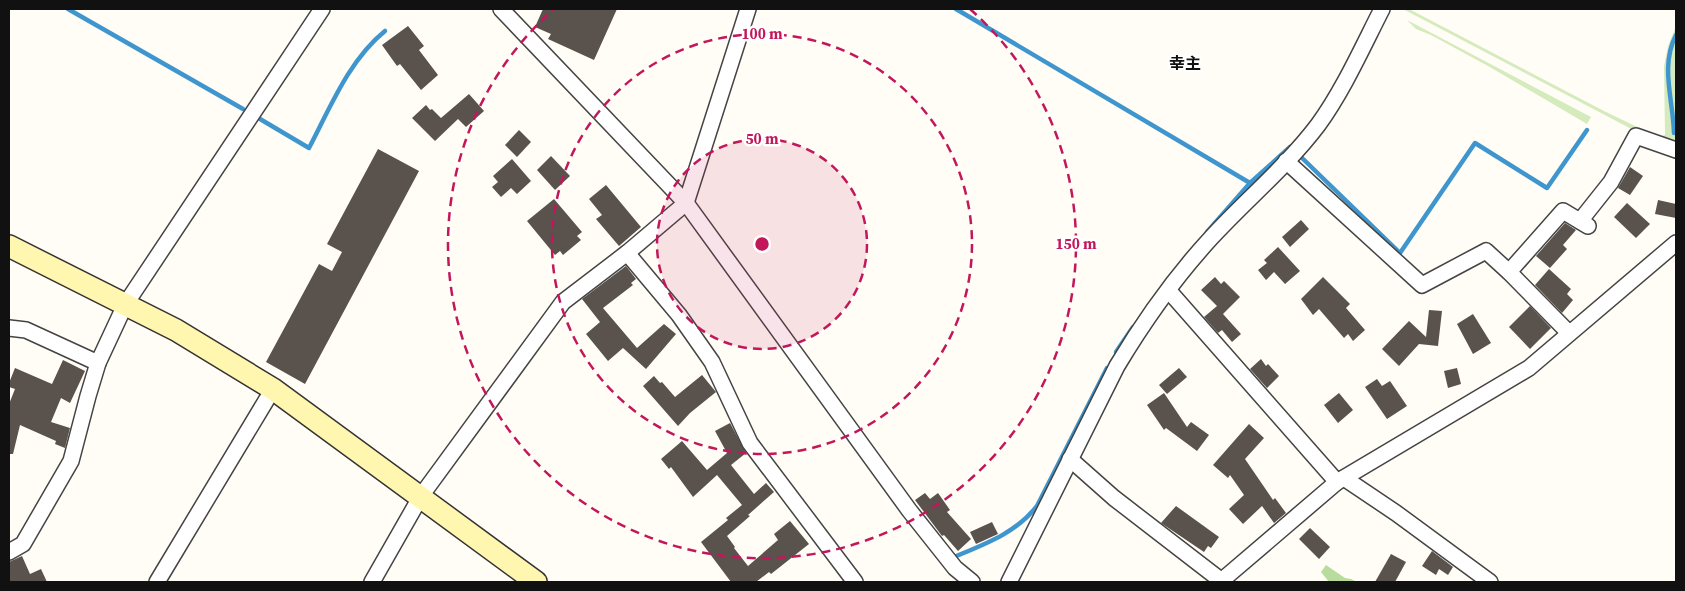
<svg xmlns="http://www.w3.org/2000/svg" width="1685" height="591" viewBox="0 0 1685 591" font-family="'Source Serif 4','Noto Sans JP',serif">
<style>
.green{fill:#d5ebbd}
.forest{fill:#b9dc9c}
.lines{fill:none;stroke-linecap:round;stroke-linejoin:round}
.stream{stroke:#3f96cf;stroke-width:4.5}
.building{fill:#5a524d}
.street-casing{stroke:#444;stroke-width:18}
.secondary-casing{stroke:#333;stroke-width:24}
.street{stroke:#fff;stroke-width:15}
.secondary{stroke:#fff6b0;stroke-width:21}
.ring{fill:none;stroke:#c2185b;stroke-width:2.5;stroke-dasharray:9 6}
.labels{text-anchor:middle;stroke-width:5;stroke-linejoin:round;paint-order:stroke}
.quarter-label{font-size:16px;font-weight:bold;fill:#111;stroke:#fff}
.centre{fill:#c2185b;stroke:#fff;stroke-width:2.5}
.ring-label{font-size:15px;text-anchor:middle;font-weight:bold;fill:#c2185b;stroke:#fff;stroke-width:5;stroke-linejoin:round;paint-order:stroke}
</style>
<rect width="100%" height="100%" fill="#fffdf5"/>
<g class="green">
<polygon points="1403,9 1409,9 1604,111 1658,137 1665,135 1664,66 1668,46 1676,26 1676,146 1641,134"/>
<polygon points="1407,20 1591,117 1587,124 1488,66 1431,35 1416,29"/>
</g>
<polygon class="forest" points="1326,565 1345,578 1351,579 1357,582 1329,582 1321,572"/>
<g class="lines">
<g class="stream">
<polyline points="68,9 243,109"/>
<polyline points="956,9 1250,183 1290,147"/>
<path d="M260,119L309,148C330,108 349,60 385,31"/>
<path d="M1674,133C1673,99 1660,66 1676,35"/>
<polyline points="1300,156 1400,253 1475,143 1547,188 1587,130"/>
<polyline points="1207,232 1250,183"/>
<polyline points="1116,352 1133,327"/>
<path d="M954,557C985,544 1016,533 1037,506L1107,368"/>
</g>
</g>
<g class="building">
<polygon points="543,9 617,9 594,60 548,39 551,34 535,27"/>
<polygon points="408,26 424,46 419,50 438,75 421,90 400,64 397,66 382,45"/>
<polygon points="469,94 484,111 466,127 458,119 435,141 412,118 426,105 430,110 432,109 441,118"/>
<polygon points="519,130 531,142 517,157 505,145"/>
<polygon points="378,149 419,171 305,384 266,362 319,264 332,271 342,252 327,244"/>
<polygon points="551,156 570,176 555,190 537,170"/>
<polygon points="512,159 531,181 517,194 511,188 501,197 492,187 498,182 493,176"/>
<polygon points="1630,167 1643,176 1630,195 1618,188"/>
<polygon points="606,185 641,227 619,246 596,219 602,215 589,199"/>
<polygon points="554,199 582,232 577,236 581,240 563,255 560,251 555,255 527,221"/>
<polygon points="1658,200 1676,204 1676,218 1655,214"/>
<polygon points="1627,203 1650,224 1636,238 1614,217"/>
<polygon points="1301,220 1309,229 1290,247 1282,237"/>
<polygon points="1565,223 1576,230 1563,245 1567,249 1550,268 1536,256"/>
<polygon points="1278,247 1300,271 1285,284 1274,272 1266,280 1258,270 1267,263 1264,260"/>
<polygon points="626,266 636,279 631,283 633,285 603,308 637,348 664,324 676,334 646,369 623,348 608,361 586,334 600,322 582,299"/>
<polygon points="1549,269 1571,289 1567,294 1573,300 1562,313 1535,285"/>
<polygon points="1215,277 1221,284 1224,281 1240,297 1223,314 1241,334 1232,342 1222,330 1218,333 1204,317 1217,306 1201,290"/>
<polygon points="1323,277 1350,304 1346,308 1365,330 1353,341 1348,334 1344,338 1319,309 1313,315 1301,299"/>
<polygon points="1530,306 1551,328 1530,349 1509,327"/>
<polygon points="1429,310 1442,311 1438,346 1419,344 1399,366 1382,349 1409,321 1426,337"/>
<polygon points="1473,314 1491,343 1473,354 1457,324"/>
<polygon points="1261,359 1266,366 1268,364 1279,376 1267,388 1250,369"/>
<polygon points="63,360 85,371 70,403 61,398 51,422 70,428 65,448 55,444 56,441 20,425 13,454 9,454 9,404 15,389 9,387 9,383 15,368 52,384"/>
<polygon points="1179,368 1187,377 1167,394 1159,385"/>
<polygon points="1457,368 1461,384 1448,388 1444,371"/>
<polygon points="702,375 716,392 690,413 678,426 643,386 654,376 660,383 662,382 675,397"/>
<polygon points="1377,379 1382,386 1390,381 1407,406 1387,419 1365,387"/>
<polygon points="1164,393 1187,427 1191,422 1209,435 1197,451 1166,428 1164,430 1147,405"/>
<polygon points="1339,393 1353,410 1338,423 1324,405"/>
<polygon points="730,423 746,453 731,465 754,494 766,483 774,492 748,515 750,516 727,536 735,547 734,548 748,566 778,540 774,534 790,521 809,544 771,574 769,572 756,582 731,582 701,542 728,520 726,518 742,505 717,475 693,497 671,467 669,469 661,459 682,441 707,470 727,453 715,431"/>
<polygon points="1249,424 1264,438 1245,459 1273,500 1275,498 1286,513 1274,523 1262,506 1243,524 1229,509 1244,495 1230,475 1228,478 1213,465"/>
<polygon points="925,493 930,499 938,493 950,510 947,512 971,539 958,551 944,535 942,536 915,500"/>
<polygon points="1176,506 1219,537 1211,548 1208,546 1204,552 1161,523"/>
<polygon points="992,522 998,534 976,544 970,532"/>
<polygon points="1310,528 1330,547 1319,559 1299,539"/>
<polygon points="1432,551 1453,567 1448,575 1439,569 1436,575 1422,566"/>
<polygon points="1391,554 1406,562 1395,582 1375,582"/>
<polygon points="22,556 30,574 41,569 47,582 9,582 9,562"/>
</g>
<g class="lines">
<g class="street-casing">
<g id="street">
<polyline points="501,9 686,203 909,510 955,568 972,582"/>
<polyline points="1286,161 1422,285 1486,251 1509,272 1569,333"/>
<polyline points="1580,221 1611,182 1636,136 1676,150"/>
<polyline points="627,253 679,315 712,362 750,443 855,582"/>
<polyline points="1509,272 1563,211 1588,226"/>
<polyline points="1169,291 1337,482"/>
<polyline points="9,328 26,330 98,363"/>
<polyline points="1070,459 1114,498 1223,582"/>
<polyline points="1344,478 1396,513 1490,582"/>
<polyline points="9,552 23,544 71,461 88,396 98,363 125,305 322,9"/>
<polyline points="157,582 273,389"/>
<polyline points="372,582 421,496 563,302 627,253 686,203 748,9"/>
<path d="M1009,582L1117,366C1144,321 1176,276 1211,238C1246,200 1287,166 1318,125C1343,91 1363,46 1382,9"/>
<polyline points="1220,582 1337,482 1529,368 1676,243"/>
</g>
</g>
<g class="secondary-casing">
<polyline id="secondary" points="9,246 176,330 273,389 536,582"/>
</g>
<use href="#street" class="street"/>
<use href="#secondary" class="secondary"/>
</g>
<circle cx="762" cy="244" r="105" fill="#c2185b" fill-opacity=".12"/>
<g class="ring">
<circle cx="762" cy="244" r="105"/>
<circle cx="762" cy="244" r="210"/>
<path d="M970 9A314 314 0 1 1 554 9"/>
</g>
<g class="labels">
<g class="quarter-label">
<text x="1185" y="69">幸主</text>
</g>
</g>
<circle cx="762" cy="244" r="8" class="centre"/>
<g class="ring-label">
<text x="762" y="39">100 m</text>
<text x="762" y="144">50 m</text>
<text x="1076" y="249">150 m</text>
</g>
<rect width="1685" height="591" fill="none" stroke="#111111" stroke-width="20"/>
</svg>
